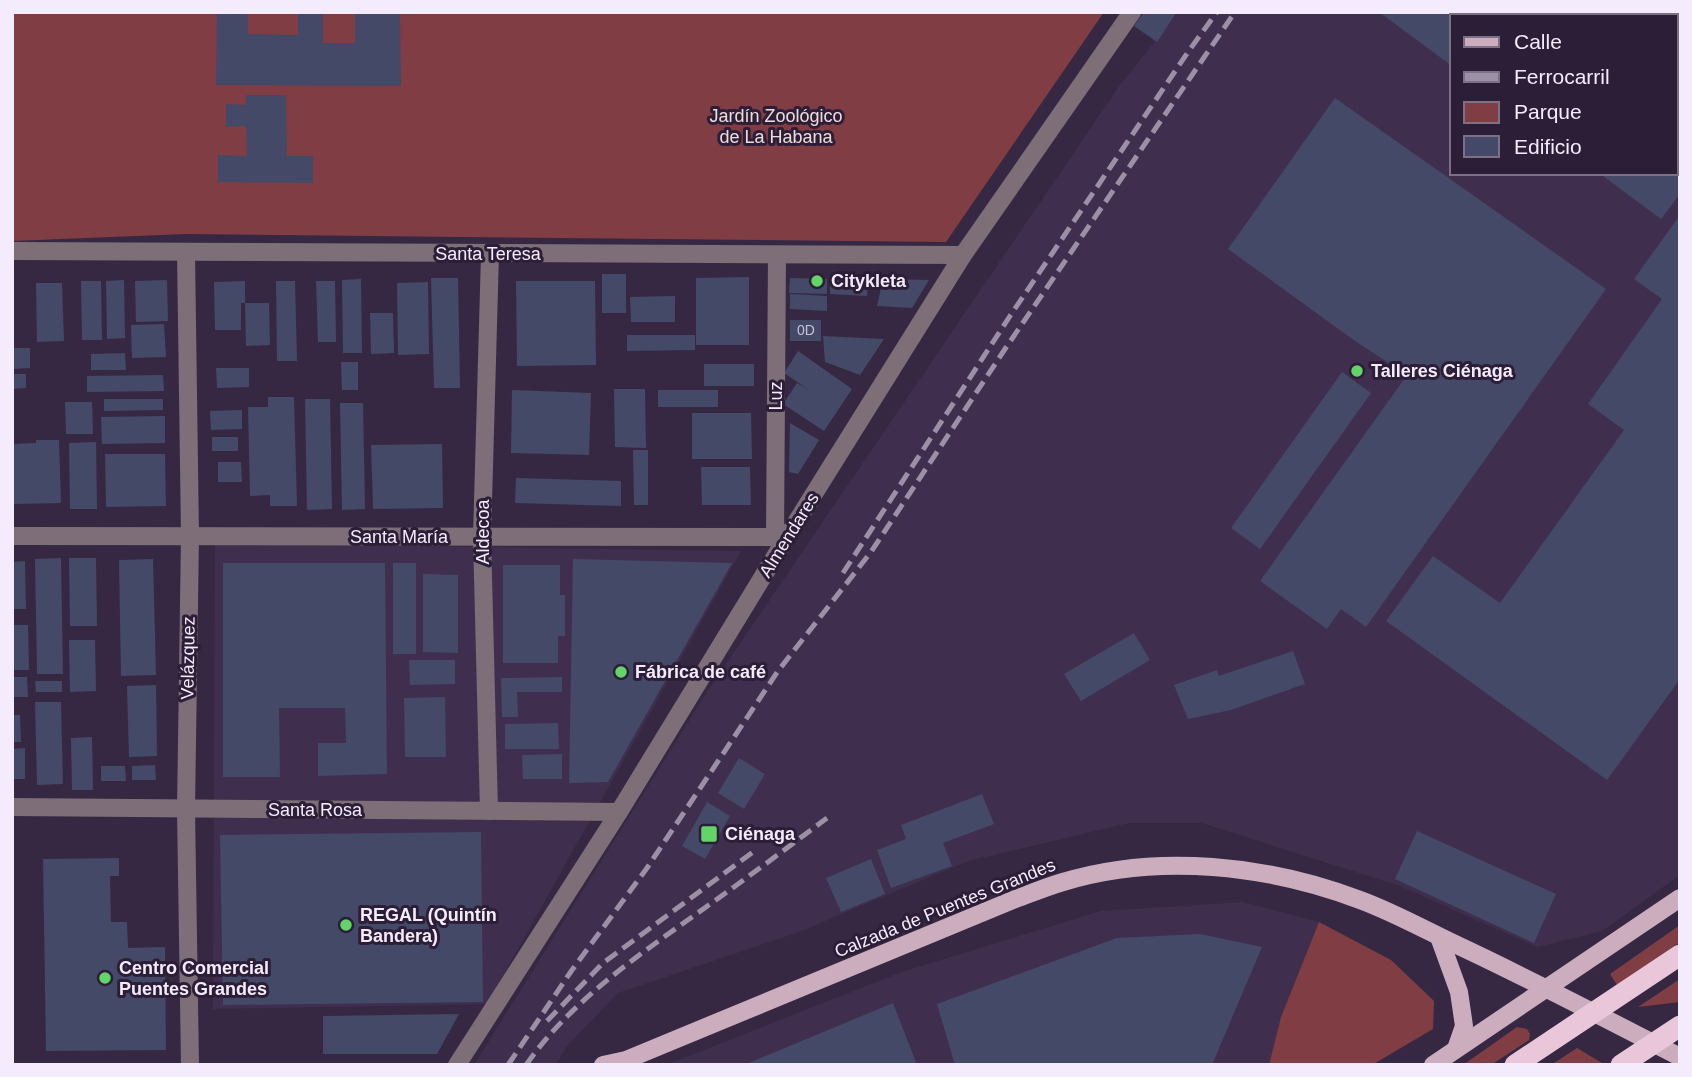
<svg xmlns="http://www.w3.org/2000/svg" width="1692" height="1077" viewBox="0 0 1692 1077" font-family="Helvetica,sans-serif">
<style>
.built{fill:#402e4e}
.green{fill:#813d44}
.building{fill:#444967}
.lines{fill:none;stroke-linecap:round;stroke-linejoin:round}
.minor{stroke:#7d6e77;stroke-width:18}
.major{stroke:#cbadbe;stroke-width:18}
.highway{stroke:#eac6db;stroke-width:21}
.rail{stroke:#9b90a5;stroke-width:5;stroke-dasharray:14 7;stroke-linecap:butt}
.poi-dot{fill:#63d468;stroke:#2c1e37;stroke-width:2.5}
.labels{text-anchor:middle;stroke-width:6;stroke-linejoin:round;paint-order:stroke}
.number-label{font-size:14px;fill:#c8c2d7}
.park-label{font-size:18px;fill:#f0dada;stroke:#2c1e37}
.street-label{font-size:18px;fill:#f4ebfc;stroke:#2c1e37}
.poi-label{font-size:18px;font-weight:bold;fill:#f4ebfc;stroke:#2c1e37;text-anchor:start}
</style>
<rect width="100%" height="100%" fill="#362842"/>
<g class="built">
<polygon points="1179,12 1621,12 1626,16 1452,16 1452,173 1676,173 1676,52 1680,54 1680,875 1602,931 1537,947 1400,886 1202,823 1129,823 968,861 799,932 618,993 567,1046 556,1065 474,1065 707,692 1120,85"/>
<polygon points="215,543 741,551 487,1004 213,1009"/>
<polygon points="1243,902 1319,922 1281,1017 1269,1065 666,1065 902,972 1101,911"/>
</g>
<g class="green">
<polygon points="12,12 1104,12 946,242 186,234 12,241"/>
<polygon points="1621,12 1680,12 1680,54 1676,52 1676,16 1626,16"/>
<polygon points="1319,922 1391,960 1434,1001 1433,1029 1372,1065 1269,1065 1281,1017"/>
<polygon points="1680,925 1680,942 1617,985 1610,974"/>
<polygon points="1680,979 1680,1002 1638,1007"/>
<polygon points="1517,1027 1527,1029 1530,1034 1529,1040 1491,1065 1463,1065"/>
<polygon points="1577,1048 1602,1063 1599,1065 1551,1065"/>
</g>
<g class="building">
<polygon points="217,12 248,12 248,34 298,35 298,12 323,12 323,43 355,43 355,12 400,12 401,86 216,85"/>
<polygon points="1144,12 1177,12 1157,42 1134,26"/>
<polygon points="1379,12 1515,12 1520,16 1452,16 1452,66"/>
<polygon points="246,95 286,95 287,156 313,156 313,183 218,182 218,155 247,156 246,126 226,127 226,104 246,105"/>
<polygon points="1335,98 1606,289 1366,627 1341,609 1327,629 1260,581 1407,375 1355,341 1228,249"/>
<polygon points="1676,130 1680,133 1680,194 1661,219 1599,173 1676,173"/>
<polygon points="1680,215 1680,679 1607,780 1386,621 1433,556 1500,603 1624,430 1588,404 1662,299 1634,279"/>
<rect x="602" y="274" width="24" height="39"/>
<polygon points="749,277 749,345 696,345 696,278"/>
<polygon points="431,278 458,278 460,388 434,388"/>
<polygon points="790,278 827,279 827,294 789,293"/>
<polygon points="361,279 362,353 343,353 342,280"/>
<polygon points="883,279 929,280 912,308 877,306"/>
<polygon points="124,280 125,338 107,339 106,281"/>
<polygon points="167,280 168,321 136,322 135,281"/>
<polygon points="830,280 868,281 867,296 830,294"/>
<polygon points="81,281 101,281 102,340 82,340"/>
<polygon points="245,281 245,303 241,303 241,330 215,330 214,282"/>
<polygon points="276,281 295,281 297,361 277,361"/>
<polygon points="316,281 335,281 336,342 318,342"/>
<polygon points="516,281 595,281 596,365 517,366"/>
<polygon points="428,282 429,354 398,355 397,283"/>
<polygon points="36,283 62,283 64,341 37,342"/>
<polygon points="790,294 827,296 827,311 790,309"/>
<polygon points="675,296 675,322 631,322 630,297"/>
<polygon points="245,303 269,303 270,345 246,346"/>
<polygon points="370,313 393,313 394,353 371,354"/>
<rect x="790" y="320" width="31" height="21"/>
<polygon points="164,324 166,357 132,358 131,325"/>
<polygon points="627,335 695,335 695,350 627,351"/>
<polygon points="823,336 884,339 860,375 825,362"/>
<polygon points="12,348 30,348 30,368 12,369"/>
<polygon points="798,351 852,389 824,431 783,404 797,383 809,390 784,373"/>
<polygon points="125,353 126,370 91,370 91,354"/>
<polygon points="341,362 358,362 358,390 342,390"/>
<rect x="704" y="364" width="50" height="22"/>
<polygon points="216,368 249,368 249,387 217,388"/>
<polygon points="1342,372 1371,393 1260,549 1231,528"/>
<polygon points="12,374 26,374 26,388 12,389"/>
<polygon points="163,375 164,391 87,392 87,376"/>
<polygon points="614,389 645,389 646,448 615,447"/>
<polygon points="512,390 591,393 589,455 511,453"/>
<rect x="658" y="390" width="60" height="17"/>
<polygon points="268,397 294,397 297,506 270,506 270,495 250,496 248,407 268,407"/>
<polygon points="104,399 163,399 163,410 104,411"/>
<polygon points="305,399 330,399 332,509 307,510"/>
<polygon points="65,402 92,402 93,434 66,434"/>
<polygon points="340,403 363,403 365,509 342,510"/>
<polygon points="242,410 242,429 211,430 210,411"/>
<polygon points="692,413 751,413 752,459 692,459"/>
<polygon points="165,416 165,443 102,444 101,417"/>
<polygon points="790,423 819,440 798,474 789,472"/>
<rect x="212" y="437" width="26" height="14"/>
<polygon points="36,440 59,440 61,503 14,504 12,444 36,443"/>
<polygon points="96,442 97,509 70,509 69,443"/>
<polygon points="442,444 443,508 373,509 371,445"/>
<polygon points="633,450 648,450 648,505 634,505"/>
<polygon points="105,454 165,454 166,506 106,507"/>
<polygon points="218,462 241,462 242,482 218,482"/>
<polygon points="701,467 750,467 751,505 702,505"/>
<polygon points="516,478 621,481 621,506 515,503"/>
<polygon points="61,558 63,674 37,674 35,559"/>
<polygon points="69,558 96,558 97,626 70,626"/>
<polygon points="153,559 156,675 121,676 119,560"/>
<polygon points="573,559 732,563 608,782 569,783"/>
<polygon points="25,561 26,609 12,609 12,562"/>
<polygon points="223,563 385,563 387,774 318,776 318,743 346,743 345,708 279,708 280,777 223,777"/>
<rect x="393" y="563" width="23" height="91"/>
<polygon points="503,565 560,565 560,595 565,595 565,636 558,636 558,663 503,663"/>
<polygon points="423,574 458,575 458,653 423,652"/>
<polygon points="12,625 28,625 29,670 12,670"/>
<polygon points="1134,633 1150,660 1081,701 1064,674"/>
<polygon points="69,640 95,640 96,691 70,692"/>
<polygon points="1293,651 1305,684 1231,710 1188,719 1174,685 1217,670 1219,676"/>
<polygon points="409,660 455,660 455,684 410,685"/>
<polygon points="12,677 27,677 28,697 12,697"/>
<polygon points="562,677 562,692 517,692 518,717 502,717 501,678"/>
<polygon points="35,681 62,681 62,692 36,692"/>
<polygon points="156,685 157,756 129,757 127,686"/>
<polygon points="445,697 446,757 405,757 404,698"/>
<polygon points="35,702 61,702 63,784 37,785"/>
<polygon points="12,715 20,715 21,742 12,742"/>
<polygon points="558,723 559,749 505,749 505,724"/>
<polygon points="92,737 93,790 72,790 71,738"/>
<polygon points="25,748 25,779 12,779 12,749"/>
<polygon points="562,754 562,779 523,779 522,755"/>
<polygon points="739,758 765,774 744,809 718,793"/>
<polygon points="155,765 156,780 132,780 132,766"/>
<polygon points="101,766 125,766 126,781 101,781"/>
<polygon points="982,794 994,824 943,843 952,866 891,888 877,850 906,839 901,825"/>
<polygon points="707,802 730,816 705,859 682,846"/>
<polygon points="1417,831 1556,894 1534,943 1395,879"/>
<polygon points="481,832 483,1002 223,1005 220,835"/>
<polygon points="119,858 119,876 110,876 111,922 127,922 128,948 165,947 166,1050 46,1051 43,859"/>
<polygon points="871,859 885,894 841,912 826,878"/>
<polygon points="1200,934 1262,947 1212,1065 955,1065 937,1004 1117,938"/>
<polygon points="893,1003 917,1065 744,1065"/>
<polygon points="459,1014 437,1054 323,1054 323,1016"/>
</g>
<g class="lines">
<g class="minor">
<polyline points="12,251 963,255"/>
<polyline points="186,252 190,536 186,810 190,1065"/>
<polyline points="12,536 787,537"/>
<polyline points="775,537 777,255"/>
<polyline points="12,807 619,812"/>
<polyline points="489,811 482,537 490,254"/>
<polyline points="457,1065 619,812 787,537 963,255 1132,12"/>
</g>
<g class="major">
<polyline points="1439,937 1459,992 1464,1026 1456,1049"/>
<path d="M603,1065L626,1060L1013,900C1029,894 1046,887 1063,882C1158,853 1268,865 1360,900C1393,912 1425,930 1457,945C1532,980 1606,1019 1680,1057"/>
<polyline points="1433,1065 1680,898"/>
</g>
<g class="highway">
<polyline points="1515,1065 1680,955"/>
<polyline points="1621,1065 1680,1026"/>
</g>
<g class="rail">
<polyline points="843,573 1010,316 1188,52 1217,12"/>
<polyline points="547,1021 603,963 753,852"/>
<polyline points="508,1065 572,970 647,868 778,671 871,552 1005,349 1235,12"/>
<path d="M526,1065C572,999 642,953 706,907C747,878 787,848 827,818"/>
</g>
</g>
<g class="poi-dot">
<circle cx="817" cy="281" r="7"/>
<circle cx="1357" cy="371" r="7"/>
<circle cx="621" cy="672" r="7"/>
<rect x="700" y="825" width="18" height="18" rx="3.5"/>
<circle cx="346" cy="925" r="7"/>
<circle cx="105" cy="978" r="7"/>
</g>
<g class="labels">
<g class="number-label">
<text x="806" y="335">0D</text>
</g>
<g class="park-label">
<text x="776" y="122">Jardín Zoológico<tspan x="776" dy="21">de La Habana</tspan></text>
</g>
<g class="street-label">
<text x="488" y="260">Santa Teresa</text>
<text transform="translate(776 396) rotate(-90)" y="6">Luz</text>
<text transform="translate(483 532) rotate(-90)" y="6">Aldecoa</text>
<text transform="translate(789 535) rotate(-58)" y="6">Almendares</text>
<text x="399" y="543">Santa María</text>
<text transform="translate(188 658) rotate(-89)" y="6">Velázquez</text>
<text x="315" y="816">Santa Rosa</text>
<text transform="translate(945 908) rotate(-22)" y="6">Calzada de Puentes Grandes</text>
</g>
<g class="poi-label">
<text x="831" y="287">Citykleta</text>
<text x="1371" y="377">Talleres Ciénaga</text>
<text x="635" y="678">Fábrica de café</text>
<text x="725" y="840">Ciénaga</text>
<text x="360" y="921">REGAL (Quintín<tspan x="360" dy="21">Bandera)</tspan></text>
<text x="119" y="974">Centro Comercial<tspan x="119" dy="21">Puentes Grandes</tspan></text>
</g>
</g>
<rect width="1692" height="1077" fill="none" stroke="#f4ebfc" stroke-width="28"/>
<rect x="1450" y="14" width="228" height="161" fill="#2c1e37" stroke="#7c7086" stroke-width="2"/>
<rect x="1464" y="37" width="35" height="10" fill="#cbadbe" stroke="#7c7086" stroke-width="2"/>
<text x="1514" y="49" font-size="21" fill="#f4ebfc">Calle</text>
<rect x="1464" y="72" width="35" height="10" fill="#9b90a5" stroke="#7c7086" stroke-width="2"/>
<text x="1514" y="84" font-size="21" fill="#f4ebfc">Ferrocarril</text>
<rect x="1464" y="102" width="35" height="21" fill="#813d44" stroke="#7c7086" stroke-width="2"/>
<text x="1514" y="119" font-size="21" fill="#f4ebfc">Parque</text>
<rect x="1464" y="136" width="35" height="21" fill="#444967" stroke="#7c7086" stroke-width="2"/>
<text x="1514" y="154" font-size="21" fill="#f4ebfc">Edificio</text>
</svg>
